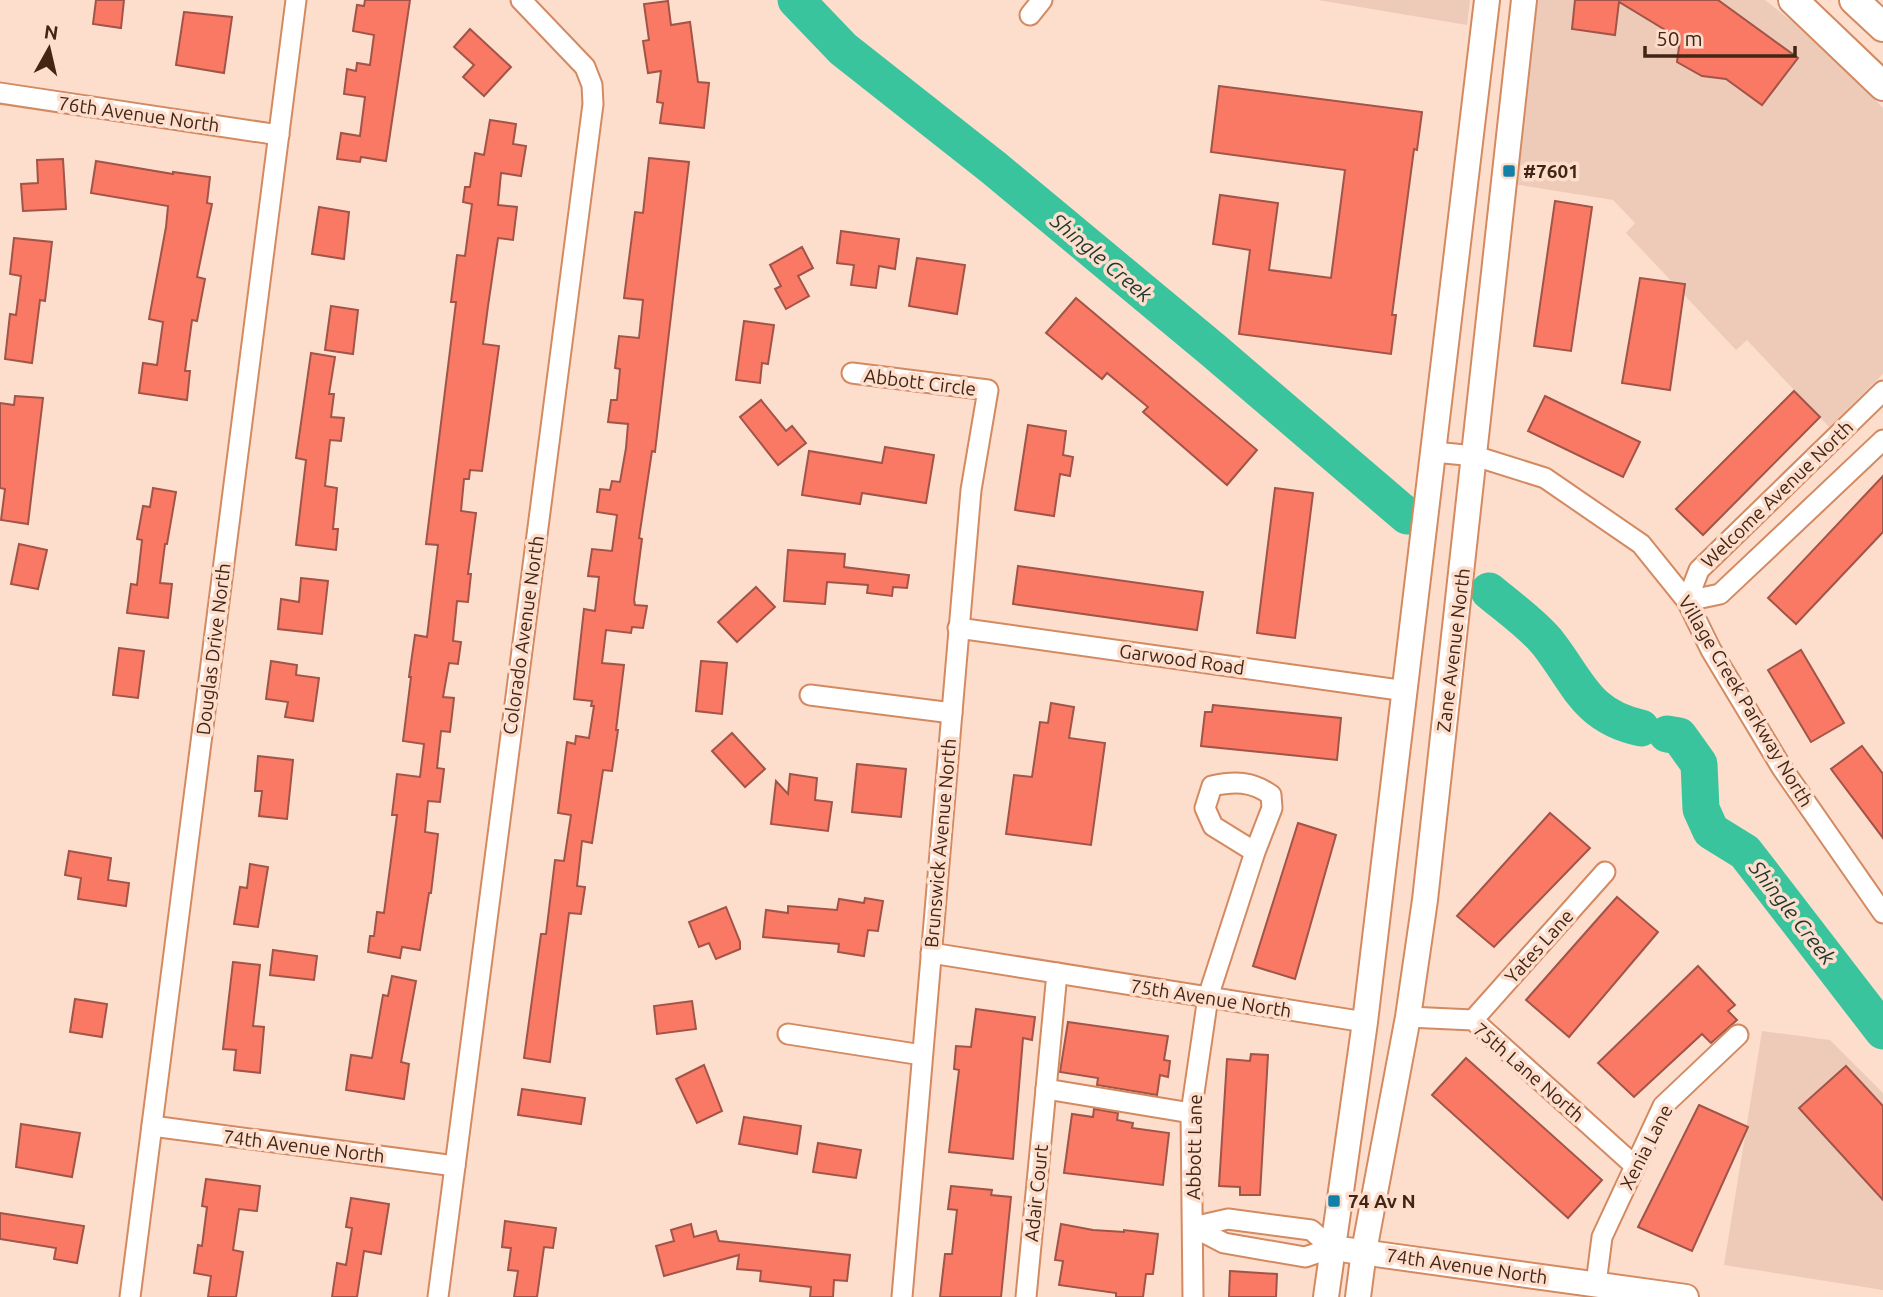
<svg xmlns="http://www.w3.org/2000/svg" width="1883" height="1297" viewBox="0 0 1883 1297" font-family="Ubuntu,sans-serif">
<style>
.built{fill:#eecbb9}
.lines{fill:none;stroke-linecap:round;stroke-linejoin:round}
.river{stroke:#3ac49e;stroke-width:37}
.building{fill:#fa7965;stroke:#a15447;stroke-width:2}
.minor-casing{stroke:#d38a61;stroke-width:23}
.tertiary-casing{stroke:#d38a61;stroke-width:28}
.secondary-casing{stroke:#d38a61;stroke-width:32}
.minor{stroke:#fff;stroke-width:19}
.tertiary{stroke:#fff;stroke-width:24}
.secondary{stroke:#fff;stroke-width:28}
.poi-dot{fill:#1380a8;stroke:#fdddcc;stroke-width:2.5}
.labels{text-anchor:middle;stroke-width:7;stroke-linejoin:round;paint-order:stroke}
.street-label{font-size:19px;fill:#422514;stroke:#fdddcc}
.poi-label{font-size:19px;font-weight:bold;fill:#422514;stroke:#fdddcc;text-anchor:start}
.water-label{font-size:21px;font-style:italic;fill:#1c382f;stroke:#fdddcc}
</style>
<rect width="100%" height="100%" fill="#fdddcc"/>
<g class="built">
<polygon points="1318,0 1470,0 1467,25"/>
<polygon points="1535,0 1765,0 1820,43 1883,108 1883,374 1829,427 1747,340 1736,350 1626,233 1635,223 1613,200 1513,184"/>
<polygon points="1762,1031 1830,1040 1883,1093 1883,1290 1724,1265"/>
</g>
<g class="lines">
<g class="river">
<polyline points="796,0 843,49 994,168 1213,350 1407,516"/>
<path d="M1489,591C1508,607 1531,623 1547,642C1578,681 1585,716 1641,728"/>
<polyline points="1667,734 1679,736 1699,764 1701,809 1711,831 1745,852 1883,1031"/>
</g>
</g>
<g class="building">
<polygon points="96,0 124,0 121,28 93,24"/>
<polygon points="365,0 410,0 386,161 361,157 360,162 337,159 341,133 360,136 365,97 344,94 347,69 356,71 357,63 370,65 374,35 353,31 357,5 364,6"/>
<polygon points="1575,0 1718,0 1798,58 1762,105 1726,79 1702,76 1677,62 1680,39 1619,2 1615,35 1572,29"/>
<polygon points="668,1 671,25 690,22 698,82 709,83 704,128 660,123 663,103 657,102 661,71 648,73 643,41 649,40 644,4"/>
<polygon points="184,12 232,17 224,73 176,65"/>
<polygon points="470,29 511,67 484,96 463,77 474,65 454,47"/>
<polygon points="1219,86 1422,112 1417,150 1414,149 1392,315 1396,315 1391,354 1239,334 1250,250 1213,244 1220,195 1278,203 1269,270 1331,278 1345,170 1211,152"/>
<polygon points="490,120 516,124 513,144 526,146 521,176 501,173 498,205 517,207 513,240 498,238 488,306 483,344 499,346 482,471 470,470 469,479 464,479 461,511 476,513 468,574 471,574 468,602 457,601 453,641 461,642 458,664 449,663 443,697 454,698 450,732 441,731 437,768 444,769 440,802 428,801 425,832 438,834 431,893 429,893 420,950 402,947 400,958 368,952 370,936 374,936 377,912 384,913 397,815 392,815 397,774 420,777 424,744 403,741 411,677 409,677 415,635 427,637 438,545 426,544 456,302 451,302 457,255 465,256 472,204 463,202 465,187 470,187 475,153 484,155"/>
<polygon points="649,158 689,162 655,452 652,451 639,538 642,539 634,600 635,605 647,606 643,628 632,627 631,633 606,630 602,663 624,665 616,730 618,730 612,771 603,770 592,843 582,841 577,886 585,887 581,914 569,913 550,1062 524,1058 541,934 546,934 555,860 564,861 571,815 558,813 567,742 575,744 576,736 589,738 594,706 591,706 592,701 574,699 584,609 595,611 599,577 588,576 592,549 612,551 617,515 597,512 600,489 610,490 612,481 620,482 626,448 628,424 608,422 611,400 617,400 620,369 615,368 619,336 639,338 643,300 624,298 635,212 643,213"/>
<polygon points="63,159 66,209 23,211 21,184 38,183 37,160"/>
<polygon points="96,161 173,174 173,172 210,177 207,203 212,204 197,277 205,279 197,321 192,320 185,371 190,371 187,400 139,393 143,363 157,365 163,322 149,319 166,227 168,206 91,193"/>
<polygon points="1555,201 1592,207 1571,351 1534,346"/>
<polygon points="319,207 349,212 344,259 312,254"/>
<polygon points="841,231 899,239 895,269 879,266 876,288 851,285 854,265 837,263"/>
<polygon points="14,238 52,242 45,301 40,300 32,363 5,359 10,314 16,315 21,276 10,274"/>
<polygon points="802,247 813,268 798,276 809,296 786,309 775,289 781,286 770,265"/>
<polygon points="917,258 965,265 957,314 909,306"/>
<polygon points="1640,278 1685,284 1670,390 1622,383"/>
<polygon points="1076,298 1257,450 1227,485 1143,412 1148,407 1107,373 1102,379 1046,333"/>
<polygon points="331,306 358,310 353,354 325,350"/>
<polygon points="744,321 774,325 768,364 762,363 760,383 736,380"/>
<polygon points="311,353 335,357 329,394 334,394 331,417 344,418 341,441 330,440 325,486 337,488 333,529 338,529 336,550 296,545 306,460 296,458"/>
<polygon points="1794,391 1820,417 1703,535 1676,509"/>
<polygon points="15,396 43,398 28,524 1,520 5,489 0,488 0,403 14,405"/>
<polygon points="1545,396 1640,442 1623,477 1528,431"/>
<polygon points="761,400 786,431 792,426 806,443 778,465 740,417"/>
<polygon points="1028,425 1066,431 1063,455 1073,457 1070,476 1060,474 1054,516 1015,510"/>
<polygon points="885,447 934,455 926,503 862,493 860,504 802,495 809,451 882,463"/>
<polygon points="1883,476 1883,532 1796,624 1768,598"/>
<polygon points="153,488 176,492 167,544 165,544 160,583 172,584 168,618 127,613 131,584 137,585 142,540 137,539 143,506 150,507"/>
<polygon points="1275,488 1313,493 1295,638 1257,633"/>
<polygon points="19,544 47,550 38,589 11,584"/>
<polygon points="788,550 845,554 844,567 909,575 907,588 893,587 892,596 867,593 868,585 827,582 825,604 784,601"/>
<polygon points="1018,566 1203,592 1197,630 1013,604"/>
<polygon points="301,578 328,581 322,634 278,629 281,599 299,602"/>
<polygon points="756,587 775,607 737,642 718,622"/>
<polygon points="119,648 144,651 138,698 113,695"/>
<polygon points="1801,650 1844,723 1811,742 1768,670"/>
<polygon points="271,661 297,665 296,675 319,678 313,721 285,717 288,702 266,699"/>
<polygon points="701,661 727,663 722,714 696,711"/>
<polygon points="1051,703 1074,707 1069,738 1105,743 1091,845 1006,834 1014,775 1032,777 1040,722 1048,723"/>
<polygon points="1213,705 1341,718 1337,760 1201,746 1205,712 1212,712"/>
<polygon points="732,733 765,769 745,787 712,751"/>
<polygon points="1862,746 1883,774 1883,838 1831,769"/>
<polygon points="258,756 293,760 287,819 259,816 262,791 255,791"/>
<polygon points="857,764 906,769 901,817 852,812"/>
<polygon points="790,774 817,778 815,800 832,802 828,831 771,824 776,781 788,794"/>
<polygon points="1550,813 1590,848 1494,947 1457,916"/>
<polygon points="1298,823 1336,835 1295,979 1253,966"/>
<polygon points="69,851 111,858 108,880 129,883 126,906 78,899 81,878 65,875"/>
<polygon points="250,864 268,867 258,927 234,924 240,887 247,888"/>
<polygon points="1617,897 1658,932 1569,1037 1526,1000"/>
<polygon points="865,898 883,901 878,931 868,930 864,956 838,952 839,944 763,937 766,910 788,913 788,906 837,910 839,899 864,903"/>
<polygon points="726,907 740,942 740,949 716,959 709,943 699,947 689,922"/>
<polygon points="273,950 317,956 314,980 270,975"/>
<polygon points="233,962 260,965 253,1026 264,1027 260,1073 234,1070 236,1050 223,1049"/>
<polygon points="1698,966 1735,1005 1728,1011 1737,1020 1711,1043 1702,1034 1634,1097 1598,1063"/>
<polygon points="392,976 416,981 401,1062 409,1064 404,1099 346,1090 351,1055 372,1058 383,995 388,996"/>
<polygon points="75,999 107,1004 102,1037 70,1032"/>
<polygon points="692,1001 696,1029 657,1034 654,1006"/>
<polygon points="976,1009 1035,1017 1032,1040 1023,1038 1013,1159 949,1152 959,1070 954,1069 956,1046 971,1047"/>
<polygon points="1068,1022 1168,1036 1164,1060 1170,1061 1168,1077 1160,1075 1157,1095 1097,1085 1098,1078 1060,1072"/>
<polygon points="1251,1054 1268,1055 1260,1195 1240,1195 1240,1187 1219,1186 1227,1059 1250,1061"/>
<polygon points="1466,1058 1602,1180 1568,1218 1432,1095"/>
<polygon points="704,1065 722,1111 697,1123 676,1079"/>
<polygon points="1846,1066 1883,1106 1883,1200 1799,1108"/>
<polygon points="522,1089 585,1098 581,1124 518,1115"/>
<polygon points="1699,1105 1748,1127 1692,1251 1638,1227"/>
<polygon points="1094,1109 1118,1113 1117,1120 1133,1123 1132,1128 1169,1133 1163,1185 1064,1173 1072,1114 1093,1117"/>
<polygon points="744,1117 801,1126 797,1154 739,1144"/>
<polygon points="21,1124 80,1133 72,1177 16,1167"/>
<polygon points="818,1143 861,1150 856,1178 813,1172"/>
<polygon points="206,1179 260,1186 257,1211 239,1209 233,1250 243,1252 236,1297 208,1297 211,1276 194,1273 198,1245 202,1246 207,1207 202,1206"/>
<polygon points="951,1186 992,1190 991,1195 1011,1197 1001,1297 940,1297 945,1254 952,1254 957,1210 948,1209"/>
<polygon points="351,1198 389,1204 381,1254 364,1251 357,1297 332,1297 337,1263 346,1265 352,1228 346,1227"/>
<polygon points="0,1213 84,1226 77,1263 54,1259 56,1248 0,1239"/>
<polygon points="505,1221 556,1228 553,1248 544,1247 537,1297 514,1297 518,1271 508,1270 511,1248 502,1247"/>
<polygon points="691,1224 694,1237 716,1231 719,1241 850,1255 847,1281 834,1280 833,1297 810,1297 811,1287 760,1281 761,1271 737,1269 739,1255 664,1276 656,1246 674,1241 671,1230"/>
<polygon points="1061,1224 1093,1230 1124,1232 1124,1230 1158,1234 1153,1274 1146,1274 1143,1297 1116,1297 1116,1293 1059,1285 1063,1261 1055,1260"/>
<polygon points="1230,1271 1277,1274 1276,1297 1229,1297"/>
</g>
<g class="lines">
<g class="minor-casing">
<g id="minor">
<polyline points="1030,15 1042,0"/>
<polyline points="0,93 279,135"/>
<polyline points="852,373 988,390 971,490 902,1297"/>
<polyline points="1434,452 1475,456 1545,478 1641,544 1687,601 1711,650 1782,768 1883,913"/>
<polyline points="1687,601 1699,570 1883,391"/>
<polyline points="1687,601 1720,594 1883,440"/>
<polyline points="958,628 1406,691"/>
<polyline points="810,695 952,713"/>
<polyline points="931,953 1365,1022"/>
<polyline points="1057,973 1046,1089 1191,1113"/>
<polyline points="1408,1017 1473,1020 1635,1166"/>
<polyline points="1473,1020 1605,872"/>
<polyline points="788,1034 922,1055"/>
<polyline points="152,1126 455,1166"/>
<polygon points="1228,1219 1311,1230 1332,1248 1305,1257 1224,1243 1193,1227"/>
<polyline points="1596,1284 1602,1237 1663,1106 1738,1035"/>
<polyline points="130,1297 296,0"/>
<polyline points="438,1297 593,104 592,85 585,67 521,0"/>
<polyline points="1026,1297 1046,1089"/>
<path d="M1193,1297L1191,1113L1208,997L1255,852L1272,808L1271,795C1252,781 1234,781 1212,786L1205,808L1213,826L1255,852"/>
</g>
</g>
<g class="tertiary-casing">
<g id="tertiary">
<polyline points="1347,1250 1686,1297"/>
<polyline points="1326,1297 1365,1022 1487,0"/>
<polyline points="1358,1297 1364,1251 1408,1017 1425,900 1524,0"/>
</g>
</g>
<g class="secondary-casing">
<g id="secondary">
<polyline points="1793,0 1883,86"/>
<polyline points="1854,0 1883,27"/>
</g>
</g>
<use href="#minor" class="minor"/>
<use href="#tertiary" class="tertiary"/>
<use href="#secondary" class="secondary"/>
</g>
<g class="poi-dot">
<rect x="1502" y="164" width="14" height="14" rx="3.5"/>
<rect x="1327" y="1194" width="14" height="14" rx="3.5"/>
</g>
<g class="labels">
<g class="street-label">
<text transform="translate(139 114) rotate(8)" y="7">76th Avenue North</text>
<text transform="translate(920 382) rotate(7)" y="7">Abbott Circle</text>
<text transform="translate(1777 494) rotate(-44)" y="7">Welcome Avenue North</text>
<text transform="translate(523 635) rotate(-82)" y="7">Colorado Avenue North</text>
<text transform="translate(213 649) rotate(-83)" y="7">Douglas Drive North</text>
<text transform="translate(1453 650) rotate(-83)" y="7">Zane Avenue North</text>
<text transform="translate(1182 659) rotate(8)" y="7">Garwood Road</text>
<text transform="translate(1746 701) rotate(59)" y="7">Village Creek Parkway North</text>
<text transform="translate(940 843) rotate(-85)" y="7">Brunswick Avenue North</text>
<text transform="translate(1539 946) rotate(-48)" y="7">Yates Lane</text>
<text transform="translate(1211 998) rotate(9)" y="7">75th Avenue North</text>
<text transform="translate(1529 1072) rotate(41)" y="7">75th Lane North</text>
<text transform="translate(304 1146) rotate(7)" y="7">74th Avenue North</text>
<text transform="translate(1194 1147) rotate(-89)" y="7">Abbott Lane</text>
<text transform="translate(1646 1147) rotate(-63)" y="7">Xenia Lane</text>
<text transform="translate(1036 1193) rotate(-84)" y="7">Adair Court</text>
<text transform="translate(1467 1266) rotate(8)" y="7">74th Avenue North</text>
</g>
<g class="poi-label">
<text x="1523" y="178">#7601</text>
<text x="1348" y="1208">74 Av N</text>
</g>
<g class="water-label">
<text transform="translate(1101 258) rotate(40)" y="7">Shingle Creek</text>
<text transform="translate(1792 913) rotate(52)" y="7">Shingle Creek</text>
</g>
</g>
<g transform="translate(49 49) rotate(8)" stroke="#fdddcc" stroke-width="5" paint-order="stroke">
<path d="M0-5L12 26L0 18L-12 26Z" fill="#422514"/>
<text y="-10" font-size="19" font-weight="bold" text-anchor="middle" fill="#422514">N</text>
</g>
<path d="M1645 46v10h150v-10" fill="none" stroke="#422514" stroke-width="3.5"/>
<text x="1656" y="46" font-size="21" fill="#422514" stroke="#fdddcc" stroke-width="5" paint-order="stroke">50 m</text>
</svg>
